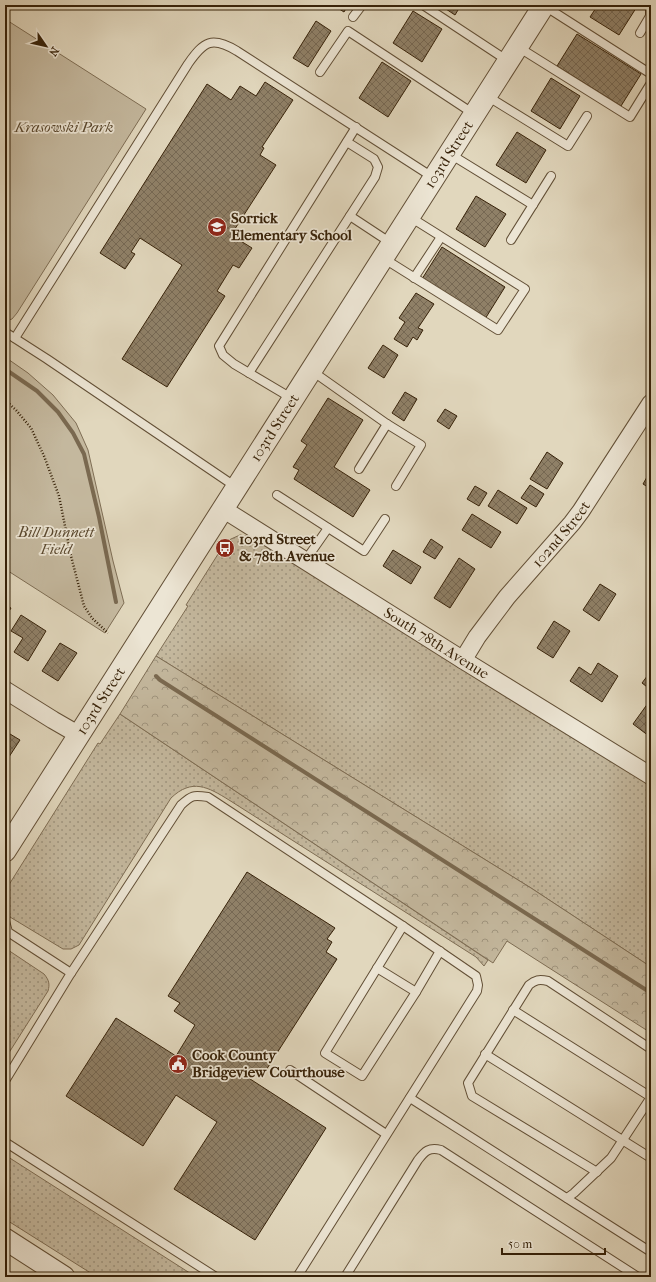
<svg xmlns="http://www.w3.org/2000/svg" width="656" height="1282" viewBox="0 0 656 1282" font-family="'IM FELL French Canon',serif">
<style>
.grass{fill:url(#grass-dots);stroke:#7e6d54}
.forest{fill:url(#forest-crowns);stroke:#7e6d54}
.park{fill:#c4b89e;stroke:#7e6d54}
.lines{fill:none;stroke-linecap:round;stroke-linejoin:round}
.stream{stroke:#7a6950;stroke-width:4}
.building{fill:url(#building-cross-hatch);stroke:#372209}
.service-casing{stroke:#624f36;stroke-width:10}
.minor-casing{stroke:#624f36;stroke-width:19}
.tertiary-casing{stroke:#624f36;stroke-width:23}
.path{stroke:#372209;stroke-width:2.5;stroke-dasharray:1 2;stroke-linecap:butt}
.service{stroke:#ece5d4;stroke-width:8}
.minor{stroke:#ece5d4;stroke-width:17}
.tertiary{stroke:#ece5d4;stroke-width:21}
.labels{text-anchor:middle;stroke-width:3.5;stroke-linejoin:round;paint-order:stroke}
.park-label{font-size:15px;font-style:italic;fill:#5a482e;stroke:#ece5d4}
.street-label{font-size:15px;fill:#372209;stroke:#ece5d4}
.poi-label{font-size:15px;font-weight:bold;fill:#372209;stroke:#ece5d4;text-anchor:start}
</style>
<defs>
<pattern id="grass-dots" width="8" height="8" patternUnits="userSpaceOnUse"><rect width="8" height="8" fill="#c4b89e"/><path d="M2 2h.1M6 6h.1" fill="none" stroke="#a0957f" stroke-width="1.8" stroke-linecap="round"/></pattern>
<pattern id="forest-crowns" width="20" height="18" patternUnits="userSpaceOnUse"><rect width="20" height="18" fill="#c4b89e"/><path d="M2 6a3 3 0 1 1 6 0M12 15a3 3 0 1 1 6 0" fill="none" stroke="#a0957f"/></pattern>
<pattern id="building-cross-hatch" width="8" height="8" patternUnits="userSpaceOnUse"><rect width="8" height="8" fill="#8f8067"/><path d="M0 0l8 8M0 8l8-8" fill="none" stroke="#766853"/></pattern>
</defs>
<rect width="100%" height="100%" fill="#e1d7bd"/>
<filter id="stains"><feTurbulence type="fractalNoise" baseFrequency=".005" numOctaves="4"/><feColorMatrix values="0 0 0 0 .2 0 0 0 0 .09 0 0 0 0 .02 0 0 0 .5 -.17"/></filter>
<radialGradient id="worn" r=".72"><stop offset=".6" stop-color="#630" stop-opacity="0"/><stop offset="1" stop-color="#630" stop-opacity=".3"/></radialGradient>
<g class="grass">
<polygon points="240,535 250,537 267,547 651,783 651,967 531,888 156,656 188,606 186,605 225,543 231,539"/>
<path d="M120,714L488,960L484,966L476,957L229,800C208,787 192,778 171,798L79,945L71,949H63L10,917L5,909V891L98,743L100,744Z"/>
<path d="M5,948L44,974C49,980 50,984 48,991L5,1059Z"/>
<polygon points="5,1155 196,1277 97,1277 5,1219"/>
</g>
<polygon class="forest" points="156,656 531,888 651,967 651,1033 507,941 493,963 120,714"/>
<g class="park">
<polygon points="5,19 146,109 17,313 12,319 6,321"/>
<polygon points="5,357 28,373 53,395 76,423 88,450 113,561 124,603 105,633 5,569"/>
</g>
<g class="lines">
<g class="stream">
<polyline points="5,369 37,391 58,412 73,433 84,454 99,517 116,602"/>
<polyline points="156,676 160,680 651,993"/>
</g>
</g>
<g class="building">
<polygon points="333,5 348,5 344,12"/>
<polygon points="440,5 461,5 455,15"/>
<polygon points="598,5 638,5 619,35 590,17"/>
<polygon points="413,11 442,29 422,62 393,43"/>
<polygon points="316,21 331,31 308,67 293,58"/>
<polygon points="577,34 641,74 621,106 557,66"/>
<polygon points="382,62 411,81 388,117 359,98"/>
<polygon points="551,78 580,96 560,129 531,111"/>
<polygon points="265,82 293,100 262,147 264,148 260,155 276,165 231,235 252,248 239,268 233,265 217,291 225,296 167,387 122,359 182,265 140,238 131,252 135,254 125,269 100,253 207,84 231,100 240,86 256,96"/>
<polygon points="517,132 546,150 526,183 496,165"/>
<polygon points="476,196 506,214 485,247 456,229"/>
<polygon points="442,247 505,287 485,319 422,279"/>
<polygon points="416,293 434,304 418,328 423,330 417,340 413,337 407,347 394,339 405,322 399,318"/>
<polygon points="383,345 398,355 384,378 368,368"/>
<polygon points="405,392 417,399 404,421 392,413"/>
<polygon points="328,398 363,420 334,467 370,490 353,517 294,479 299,470 293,467 307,445 301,441"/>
<polygon points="445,409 457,416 449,429 437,421"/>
<polygon points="547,452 563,463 547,489 530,479"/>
<polygon points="651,470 651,489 643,484"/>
<polygon points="530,485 544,494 536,507 521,498"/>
<polygon points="475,486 487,493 479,506 467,499"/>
<polygon points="498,490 527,508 517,524 488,506"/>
<polygon points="472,514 501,532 491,548 462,530"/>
<polygon points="431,539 443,547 435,559 423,552"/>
<polygon points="393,550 421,567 411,584 383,566"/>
<polygon points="459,558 475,569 450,608 434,598"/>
<polygon points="600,584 616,594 599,621 583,610"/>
<polygon points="5,605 11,608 5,618"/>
<polygon points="21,615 46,631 28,661 14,652 23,638 11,631"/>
<polygon points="554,621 570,631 553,658 537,648"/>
<polygon points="60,643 77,653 58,681 42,671"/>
<polygon points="598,663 618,676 602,702 570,681 579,667 591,675"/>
<polygon points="651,671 651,690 642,683"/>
<polygon points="651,699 651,732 649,736 633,724"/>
<polygon points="5,731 20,740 5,763"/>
<polygon points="247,872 335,928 327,939 332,942 326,952 337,959 261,1078 251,1072 247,1077 326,1128 255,1240 174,1189 217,1122 176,1095 143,1146 66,1096 116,1018 176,1056 195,1025 174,1011 180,1003 168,996"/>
</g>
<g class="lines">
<g class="service-casing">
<g id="service">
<polyline points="423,5 508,61"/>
<polyline points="543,5 651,74"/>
<polyline points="353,17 362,5"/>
<polyline points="640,33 650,16 650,5"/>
<polyline points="518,47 630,117 651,83"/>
<polyline points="320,72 348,31 474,114"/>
<polyline points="487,96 568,146 587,116"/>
<polyline points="450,154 533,205"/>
<polyline points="350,216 391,243"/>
<polyline points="511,240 551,176"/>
<polyline points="383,258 498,330 525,289 410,217"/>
<polyline points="414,278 441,237"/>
<polyline points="5,332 47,359 236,487"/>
<path d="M15,338L188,64C204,41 212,36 237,51L434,178"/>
<polyline points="312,371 387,424 421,445 396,486"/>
<polyline points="249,373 375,177 378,167 374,159 347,142"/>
<polyline points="293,399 234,364 223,355 219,346 356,127"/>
<polyline points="359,469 387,424"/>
<polyline points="277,495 364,551 385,519"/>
<polyline points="305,561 328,528"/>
<polyline points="5,921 8,932 71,973"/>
<polyline points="403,926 325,1053 362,1076 416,992 440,951"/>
<polyline points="377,968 416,992"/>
<polyline points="513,1010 651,1097"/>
<polyline points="485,1054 651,1158"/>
<polyline points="290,1070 386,1134"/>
<path d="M5,1081L71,973L181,805C192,795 193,795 208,797L403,926L476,976L478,985L477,991L297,1277"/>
<polyline points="410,1098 651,1252"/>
<polyline points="5,1142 216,1277"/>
<path d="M597,1172L472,1096L468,1083L529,985C535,980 539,979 548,981L651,1049"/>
<polyline points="567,1198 574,1193 611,1158 651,1097"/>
<path d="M345,1277L418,1160C425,1151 429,1147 441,1150L638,1277"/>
</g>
</g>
<g class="minor-casing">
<g id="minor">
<path id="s1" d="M223,509L463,660L651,776"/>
<path id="s2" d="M463,660L477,637L507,597L572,523L581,511L651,403"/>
<polyline points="5,690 53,720 79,735"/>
</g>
</g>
<g class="tertiary-casing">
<g id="tertiary">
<path id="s3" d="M5,851L544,5"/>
<polyline points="5,1239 64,1277"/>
</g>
</g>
<polyline class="path" points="5,400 16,410 31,428 44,456 59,496 71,556 84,606 92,618 108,633"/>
<use href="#service" class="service"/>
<use href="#minor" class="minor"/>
<use href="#tertiary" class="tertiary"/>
</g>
<defs>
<g id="school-disc" transform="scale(1)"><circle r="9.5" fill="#8f2418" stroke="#ece5d4"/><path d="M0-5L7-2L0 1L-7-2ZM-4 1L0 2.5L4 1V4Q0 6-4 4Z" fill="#fff"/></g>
<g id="bus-disc" transform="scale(1)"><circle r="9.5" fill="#8f2418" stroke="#ece5d4"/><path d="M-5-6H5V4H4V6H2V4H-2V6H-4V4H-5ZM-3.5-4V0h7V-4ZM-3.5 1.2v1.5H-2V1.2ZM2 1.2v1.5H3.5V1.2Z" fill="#fff"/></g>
<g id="civic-disc" transform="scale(1)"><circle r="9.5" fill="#8f2418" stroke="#ece5d4"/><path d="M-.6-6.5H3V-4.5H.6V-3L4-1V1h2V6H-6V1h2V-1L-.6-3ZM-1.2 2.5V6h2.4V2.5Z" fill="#fff"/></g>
</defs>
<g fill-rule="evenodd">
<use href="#school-disc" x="217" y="227"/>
<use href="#bus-disc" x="225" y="548"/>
<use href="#civic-disc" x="178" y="1064"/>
</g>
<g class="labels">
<g class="park-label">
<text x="64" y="132">Krasowski Park</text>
<text x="56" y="537">Bill Dunnett<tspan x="56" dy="17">Field</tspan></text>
</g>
<g class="street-label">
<text dy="5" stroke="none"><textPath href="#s3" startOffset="826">103rd Street</textPath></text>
<text dy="5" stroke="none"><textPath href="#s3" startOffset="502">103rd Street</textPath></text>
<text dy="5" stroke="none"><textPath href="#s2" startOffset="160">102nd Street</textPath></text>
<text dy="5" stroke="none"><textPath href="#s1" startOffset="252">South 78th Avenue</textPath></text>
<text dy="5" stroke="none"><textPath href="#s3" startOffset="178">103rd Street</textPath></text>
</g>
<g class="poi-label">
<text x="231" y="223">Sorrick<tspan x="231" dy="17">Elementary School</tspan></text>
<text x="239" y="544">103rd Street<tspan x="239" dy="17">&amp; 78th Avenue</tspan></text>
<text x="192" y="1060">Cook County<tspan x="192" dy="17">Bridgeview Courthouse</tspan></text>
</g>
</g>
<rect width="656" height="1282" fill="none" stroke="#e1d7bd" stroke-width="20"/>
<rect x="6" y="6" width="644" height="1270" fill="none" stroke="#372209" stroke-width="2"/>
<rect x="10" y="10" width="636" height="1262" fill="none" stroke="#372209"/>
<g transform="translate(46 46) rotate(124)" stroke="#ece5d4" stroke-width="3" paint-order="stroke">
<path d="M0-3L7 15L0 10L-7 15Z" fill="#372209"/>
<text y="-6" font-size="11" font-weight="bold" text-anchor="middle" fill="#372209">N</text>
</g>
<path d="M502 1248v6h103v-6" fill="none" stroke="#372209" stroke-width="2"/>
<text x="508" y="1248" font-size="12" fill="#372209" stroke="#ece5d4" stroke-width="3" paint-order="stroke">50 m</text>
<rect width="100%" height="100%" filter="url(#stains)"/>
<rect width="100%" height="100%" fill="url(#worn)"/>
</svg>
